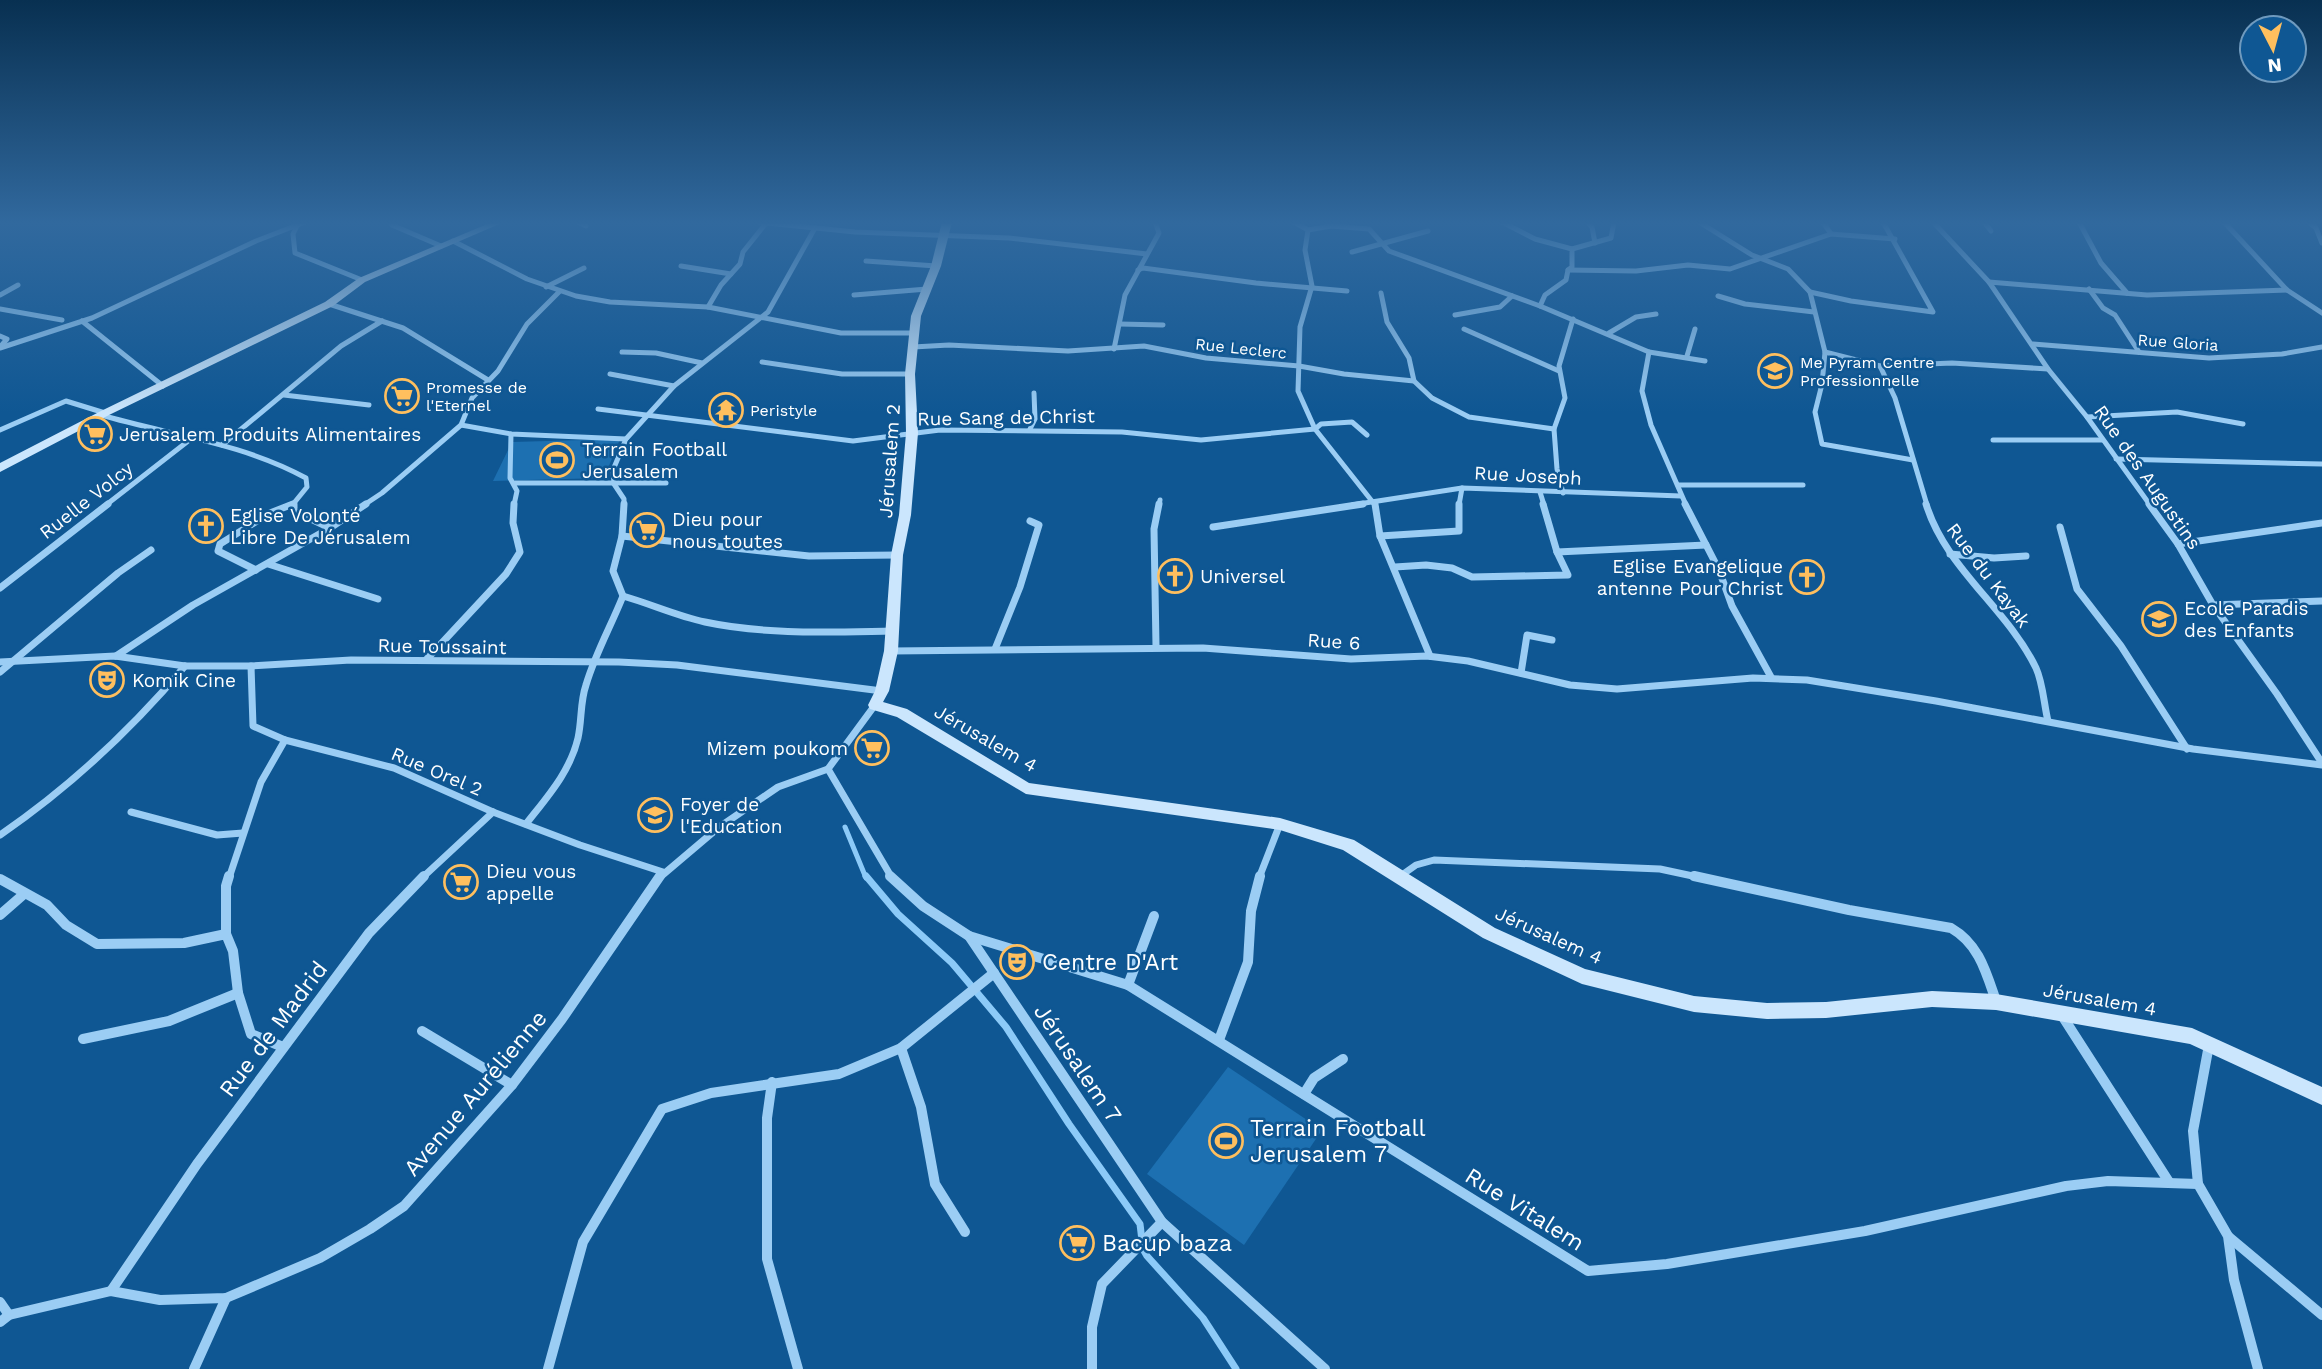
<svg xmlns="http://www.w3.org/2000/svg" width="2322" height="1369" viewBox="0 0 2322 1369" font-family="'Work Sans',sans-serif">
<style>
.green{fill:#1d70b1}
.lines{fill:none;stroke-linecap:round;stroke-linejoin:round}
.stream-far1{stroke:#8ccaf8;stroke-width:5}
.stream{stroke:#8ccaf8;stroke-width:7}
.street-far2{stroke:#9bcdf4;stroke-width:5}
.street-far1{stroke:#9bcdf4;stroke-width:7}
.street{stroke:#9bcdf4;stroke-width:10}
.secondary{fill:#cbe6fd;fill-rule:evenodd}
.labels{text-anchor:middle;stroke-width:5;stroke-linejoin:round;paint-order:stroke}
.far-street-label{font-size:16px;fill:#fff;stroke:#0f5793}
.far-poi-label{font-size:16px;fill:#fff;stroke:#0f5793;text-anchor:start}
.street-label{font-size:19px;fill:#fff;stroke:#0f5793}
.poi-label{font-size:19px;fill:#fff;stroke:#0f5793;text-anchor:start}
.near-poi-label{font-size:23px;fill:#fff;stroke:#0f5793;text-anchor:start}
.near-street-label{font-size:23px;fill:#fff;stroke:#0f5793}
</style>
<rect width="100%" height="100%" fill="#0f5793"/>
<g class="green">
<polygon points="620,439 604,478 493,481 512,442"/>
<polygon points="1228,1067 1322,1130 1244,1245 1147,1174"/>
</g>
<g class="lines">
<polyline class="stream-far1" points="845,827 866,878"/>
<polyline class="stream" points="866,876 898,914 952,963 1006,1027 1069,1124 1140,1224 1143,1249 1147,1256 1203,1318 1236,1369"/>
<g class="street-far2">
<polyline points="578,222 586,226"/>
<polyline points="758,222 855,232 1009,238 1147,254"/>
<polyline points="1294,222 1308,230 1305,250 1312,286 1300,327 1298,391 1315,429 1375,505"/>
<polyline points="1502,222 1535,239 1572,249 1572,267 1568,270 1566,280 1545,295 1540,306"/>
<polyline points="1587,222 1592,227 1595,243"/>
<polyline points="1699,222 1752,255 1788,269 1810,292 1825,352 1822,384 1815,412 1822,444 1913,460"/>
<polyline points="1933,222 1989,282 2048,369 2087,417 2150,505"/>
<polyline points="1984,222 1991,231"/>
<polyline points="2079,222 2101,263 2127,293"/>
<polyline points="2224,222 2287,290 2322,313"/>
<polyline points="2309,222 2316,228 2322,243"/>
<polyline points="392,225 441,246"/>
<polyline points="297,226 293,234 295,253 362,280"/>
<polyline points="1308,230 1331,226 1369,229 1389,251 1540,306 1649,352 1642,391 1651,425 1686,505"/>
<polyline points="1831,234 1895,239"/>
<polyline points="453,241 527,279 576,296 610,302 708,307 841,333 914,333"/>
<polyline points="1572,249 1611,238 1614,222"/>
<polyline points="1352,252 1428,231"/>
<polyline points="866,261 936,266"/>
<polyline points="681,266 731,274"/>
<polyline points="1138,270 1143,268 1256,283 1347,291"/>
<polyline points="1568,270 1636,271 1688,265 1730,269 1831,234 1823,222"/>
<polyline points="1989,282 2147,295 2287,290"/>
<polyline points="546,287 584,268"/>
<polyline points="2089,289 2103,308 2115,315 2139,352"/>
<polyline points="1810,292 1851,301 1933,312 1883,222"/>
<polyline points="1381,293 1387,322 1409,358 1414,381"/>
<polyline points="0,295 18,285"/>
<polyline points="854,295 927,289"/>
<polyline points="1718,296 1745,304 1814,312"/>
<polyline points="329,304 403,328 488,380"/>
<polyline points="708,307 721,285 740,264 743,252 767,222"/>
<polyline points="0,309 62,320"/>
<polyline points="1455,315 1500,307 1512,296"/>
<polyline points="82,321 163,386"/>
<polyline points="1120,324 1163,325"/>
<polyline points="1464,329 1559,371"/>
<polyline points="1609,333 1636,317 1656,314"/>
<polyline points="0,336 7,339 0,347"/>
<polyline points="2033,344 2209,358 2282,354 2322,347"/>
<polyline points="913,347 949,345 1068,351 1144,346 1206,358 1299,366 1344,374 1414,381 1432,398 1469,417 1554,429"/>
<polyline points="0,348 92,318 256,241 305,222"/>
<polyline points="1114,349 1125,295 1159,233 1155,222"/>
<polyline points="622,352 656,353 702,363"/>
<polyline points="1649,352 1705,361"/>
<polyline points="1825,352 1880,366 1952,363 2048,369"/>
<polyline points="1687,356 1695,329"/>
<polyline points="762,362 842,374 910,374"/>
<polyline points="1880,366 1895,398 1927,505"/>
<polyline points="610,374 674,386"/>
<polyline points="284,395 369,405"/>
<polyline points="598,409 853,441 940,430 1122,432 1201,440 1315,429 1321,424 1352,422 1367,435"/>
<path d="M101,415C170,435 242,443 306,478L307,487L294,503L289,505"/>
<polyline points="2087,417 2177,412 2243,424"/>
<polyline points="461,425 511,434 626,439"/>
<polyline points="1030,429 1035,419 1034,393"/>
<polyline points="0,430 66,401 105,413"/>
<polyline points="511,434 510,478 517,491 514,505"/>
<polyline points="1993,440 2102,440"/>
<polyline points="222,445 341,346 382,321"/>
<polyline points="2116,459 2322,464"/>
<polyline points="515,483 666,483"/>
<polyline points="1678,485 1803,485"/>
<polyline points="1540,492 1544,505"/>
<polyline points="1563,493 1557,469 1554,429 1565,398 1559,366 1573,319"/>
<polyline points="106,505 192,438"/>
<polyline points="364,505 382,493 461,425 472,398 498,371 527,324 559,292"/>
<polyline points="624,505 624,499 614,484 613,470 626,439 674,386 768,312 815,228"/>
<polyline points="1159,505 1160,500"/>
<polyline points="1352,505 1462,488 1681,496"/>
<polyline points="1459,505 1462,488"/>
</g>
<g class="street-far1">
<polyline points="294,504 294,511 330,528"/>
<polyline points="1375,504 1380,536 1430,656"/>
<polyline points="1543,504 1557,552 1706,545"/>
<polyline points="1685,504 1719,570 1732,606 1771,677"/>
<path d="M1926,504C1946,569 2007,608 2036,668C2043,683 2044,705 2048,721"/>
<polyline points="2149,504 2178,544 2213,605 2277,694 2322,763"/>
<polyline points="1213,527 1363,504"/>
<polyline points="2060,527 2077,589 2121,646 2187,749"/>
<polyline points="622,536 809,556 897,555"/>
<polyline points="1380,536 1459,531 1459,504"/>
<polyline points="2178,544 2322,523"/>
<polyline points="1950,554 1994,558 2026,556"/>
<polyline points="268,564 378,599"/>
<polyline points="1395,567 1426,565 1452,568 1472,577 1568,575 1557,552"/>
<polyline points="256,570 218,551 220,544 270,513 293,504"/>
<polyline points="0,588 108,504"/>
<path d="M623,596C651,604 677,616 705,622C766,635 830,632 892,631"/>
<polyline points="2213,605 2322,601"/>
<polyline points="1156,646 1154,529 1159,504"/>
<polyline points="995,649 1020,587 1039,525 1030,521"/>
<polyline points="891,651 1203,648 1351,659 1427,656 1468,661 1570,685 1617,689 1753,678 1807,680 1936,701 2193,749 2322,765"/>
<polyline points="116,656 193,605 330,528 366,504"/>
<polyline points="426,660 506,574 520,552 513,523 514,504"/>
<polyline points="0,662 115,656 185,666 251,666 351,660 619,662 677,665 882,691"/>
<polyline points="251,666 253,726 285,740 394,768 493,812 580,845 663,872"/>
<polyline points="0,672 118,573 151,550"/>
<polyline points="1521,673 1527,635 1552,640"/>
<polyline points="828,769 892,878"/>
<polyline points="131,812 217,835 243,833"/>
<path d="M526,824C547,797 570,772 578,738C582,720 580,702 586,685C595,654 611,626 623,596L613,571L622,536L624,504"/>
<path d="M0,835C70,787 130,731 185,666"/>
<polyline points="1399,877 1416,865 1434,860 1660,869 1702,878"/>
<polyline points="229,878 261,782 285,740"/>
<polyline points="422,878 493,812"/>
<polyline points="659,878 718,828 778,787 828,769 875,705"/>
<polyline points="1259,878 1280,824"/>
</g>
<g class="street">
<polyline points="229,876 226,886 226,934 233,951 238,993 251,1034 283,1047"/>
<polyline points="890,876 923,906 969,936 1162,1222 1325,1369"/>
<path d="M1694,876L1849,910L1951,928C1979,944 1986,972 1996,1001"/>
<polyline points="0,879 47,905 66,925 97,944 184,943 226,934"/>
<polyline points="0,915 24,894"/>
<polyline points="969,936 1128,985 1588,1271 1667,1264 1865,1231 2066,1186 2108,1181 2198,1184"/>
<polyline points="1128,985 1154,916"/>
<polyline points="2061,1014 2169,1182"/>
<polyline points="422,1031 512,1085"/>
<polyline points="83,1039 169,1021 238,993"/>
<polyline points="1219,1040 1248,962 1251,911 1260,876"/>
<polyline points="2209,1045 2193,1131 2198,1184 2228,1236 2234,1280 2258,1369"/>
<polyline points="901,1048 921,1107 935,1184 965,1232"/>
<polyline points="772,1082 767,1118 767,1259 798,1369"/>
<polyline points="1304,1094 1314,1078 1343,1059"/>
<polyline points="2229,1237 2322,1315"/>
<polyline points="111,1291 197,1164 369,933 424,876"/>
<polyline points="0,1302 9,1315"/>
<polyline points="0,1322 9,1315 111,1291 160,1300 226,1298 320,1258 370,1229 404,1206 512,1085 562,1019 660,876"/>
<polyline points="194,1369 226,1298"/>
<polyline points="548,1369 583,1242 662,1109 711,1093 839,1074 901,1048 994,973"/>
<polyline points="1092,1369 1092,1327 1102,1284 1162,1222"/>
</g>
<g class="secondary">
<polygon points="492,222 504,222 365,282 333,306 109,415 0,472 0,463 101,411 325,302 359,278"/>
<polygon points="942,222 952,222 941,266 921,316 915,374 918,433 911,515 903,555 898,651 889,691 883,702 907,709 1029,783 1280,818 1354,840 1495,928 1585,969 1694,996 1767,1003 1826,1002 1932,991 1996,994 2192,1028 2322,1087 2322,1105 2190,1044 1996,1010 1932,1007 1826,1018 1767,1019 1694,1012 1582,984 1483,938 1343,850 1280,830 1026,794 897,717 870,709 868,705 875,691 884,651 891,555 899,515 906,433 905,374 911,316 931,266"/>
</g>
</g>
<linearGradient id="sky" x2="0" y2="1"><stop stop-color="#083051"/><stop offset="0.54" stop-color="#31699e"/><stop offset="1" stop-color="#31699e" stop-opacity="0"/></linearGradient>
<rect width="2322" height="413" fill="url(#sky)"/>
<defs>
<g id="university-ring" transform="scale(1.75)"><circle r="9.5" fill="#0f5793" stroke="#ffbf5e" stroke-width="1.5"/><path d="M0-5L7-2L0 1L-7-2ZM-4 1L0 2.5L4 1V4Q0 6-4 4Z" fill="#ffbf5e"/></g>
<g id="supermarket-ring" transform="scale(1.75)"><circle r="9.5" fill="#0f5793" stroke="#ffbf5e" stroke-width="1.5"/><path d="M-6-5.5h2.5l.6 2H6L4.5 2H-2.5L-4.4-4H-6ZM-1.5 3.2a1.3 1.3 0 1 0 .1 0ZM3 3.2a1.3 1.3 0 1 0 .1 0Z" fill="#ffbf5e"/></g>
<g id="temple-ring" transform="scale(1.75)"><circle r="9.5" fill="#0f5793" stroke="#ffbf5e" stroke-width="1.5"/><path d="M0-6L5-2H3V0L6.5 2.5H4V6H1.5V3h-3V6H-4V2.5H-6.5L-3 0V-2H-5Z" fill="#ffbf5e"/></g>
<g id="stadium-ring" transform="scale(1.75)"><circle r="9.5" fill="#0f5793" stroke="#ffbf5e" stroke-width="1.5"/><path d="M0-5a6.5 5 0 1 0 0 10a6.5 5 0 1 0 0-10ZM-3.5-1.8h7v3.6h-7Z" fill="#ffbf5e"/></g>
<g id="church-ring" transform="scale(1.75)"><circle r="9.5" fill="#0f5793" stroke="#ffbf5e" stroke-width="1.5"/><path d="M-1.2-6h2.4v3.5h3.3v2.4h-3.3V6h-2.4V-.1h-3.3v-2.4h3.3Z" fill="#ffbf5e"/></g>
<g id="school-ring" transform="scale(1.75)"><circle r="9.5" fill="#0f5793" stroke="#ffbf5e" stroke-width="1.5"/><path d="M0-5L7-2L0 1L-7-2ZM-4 1L0 2.5L4 1V4Q0 6-4 4Z" fill="#ffbf5e"/></g>
<g id="theatre-ring" transform="scale(1.75)"><circle r="9.5" fill="#0f5793" stroke="#ffbf5e" stroke-width="1.5"/><path d="M-5-5.5Q0-4 5-5.5V0Q5 5 0 6Q-5 5-5 0ZM-3.3-2.5H-1v1.5H-3.3ZM1-2.5H3.3v1.5H1ZM-2.8 1Q0 5.5 2.8 1Z" fill="#ffbf5e"/></g>
</defs>
<g fill-rule="evenodd">
<use href="#university-ring" x="1775" y="371"/>
<use href="#supermarket-ring" x="402" y="396"/>
<use href="#temple-ring" x="726" y="410"/>
<use href="#supermarket-ring" x="95" y="434"/>
<use href="#stadium-ring" x="557" y="460"/>
<use href="#church-ring" x="206" y="526"/>
<use href="#supermarket-ring" x="647" y="530"/>
<use href="#church-ring" x="1175" y="576"/>
<use href="#church-ring" x="1807" y="577"/>
<use href="#school-ring" x="2159" y="619"/>
<use href="#theatre-ring" x="107" y="680"/>
<use href="#supermarket-ring" x="872" y="748"/>
<use href="#school-ring" x="655" y="815"/>
<use href="#supermarket-ring" x="461" y="882"/>
<use href="#theatre-ring" x="1017" y="962"/>
<use href="#stadium-ring" x="1226" y="1141"/>
<use href="#supermarket-ring" x="1077" y="1243"/>
</g>
<g class="labels">
<g class="far-street-label">
<text transform="translate(2178 342) rotate(4)" y="6">Rue Gloria</text>
<text transform="translate(1241 348) rotate(6)" y="6">Rue Leclerc</text>
</g>
<g class="far-poi-label">
<text x="1800" y="368">Me Pyram Centre<tspan x="1800" dy="18">Professionnelle</tspan></text>
<text x="426" y="393">Promesse de<tspan x="426" dy="18">l'Eternel</tspan></text>
<text x="750" y="416">Peristyle</text>
</g>
<g class="street-label">
<text transform="translate(1006 417) rotate(-1)" y="7">Rue Sang de Christ</text>
<text transform="translate(889 461) rotate(-86)" y="7">Jérusalem 2</text>
<text transform="translate(1528 475) rotate(3)" y="7">Rue Joseph</text>
<text transform="translate(2148 477) rotate(55)" y="7">Rue des Augustins</text>
<text transform="translate(86 500) rotate(-38)" y="7">Ruelle Volcy</text>
<text transform="translate(1989 575) rotate(53)" y="7">Rue du Kayak</text>
<text transform="translate(1334 641) rotate(4)" y="7">Rue 6</text>
<text transform="translate(442 646) rotate(1)" y="7">Rue Toussaint</text>
<text transform="translate(986 738) rotate(30)" y="7">Jérusalem 4</text>
<text transform="translate(437 771) rotate(23)" y="7">Rue Orel 2</text>
<text transform="translate(1549 935) rotate(24)" y="7">Jérusalem 4</text>
<text transform="translate(2100 999) rotate(10)" y="7">Jérusalem 4</text>
</g>
<g class="poi-label">
<text x="119" y="441">Jerusalem Produits Alimentaires</text>
<text x="582" y="456">Terrain Football<tspan x="582" dy="22">Jerusalem</tspan></text>
<text x="230" y="522">Eglise Volonté<tspan x="230" dy="22">Libre De Jérusalem</tspan></text>
<text x="672" y="526">Dieu pour<tspan x="672" dy="22">nous toutes</tspan></text>
<text x="1783" y="573" text-anchor="end">Eglise Evangelique<tspan x="1783" dy="22">antenne Pour Christ</tspan></text>
<text x="1200" y="583">Universel</text>
<text x="2184" y="615">Ecole Paradis<tspan x="2184" dy="22">des Enfants</tspan></text>
<text x="132" y="687">Komik Cine</text>
<text x="848" y="755" text-anchor="end">Mizem poukom</text>
<text x="680" y="811">Foyer de<tspan x="680" dy="22">l'Education</tspan></text>
<text x="486" y="878">Dieu vous<tspan x="486" dy="22">appelle</tspan></text>
</g>
<g class="near-poi-label">
<text x="1042" y="970">Centre D'Art</text>
<text x="1250" y="1136">Terrain Football<tspan x="1250" dy="26">Jerusalem 7</tspan></text>
<text x="1102" y="1251">Bacup baza</text>
</g>
<g class="near-street-label">
<text transform="translate(273 1029) rotate(-53)" y="8">Rue de Madrid</text>
<text transform="translate(1078 1063) rotate(56)" y="8">Jérusalem 7</text>
<text transform="translate(475 1093) rotate(-50)" y="8">Avenue Aurélienne</text>
<text transform="translate(1525 1209) rotate(32)" y="8">Rue Vitalem</text>
</g>
</g>
<g transform="translate(2273 49) rotate(174)"><circle r="33" fill="#0f5793" stroke="#6f9abe" stroke-width="2"/>
<path d="M0-5L12 26L0 18L-12 26Z" fill="#ffbf5e"/>
<text y="-10" font-size="19" font-weight="bold" text-anchor="middle" fill="#ffffff">N</text>
</g>
</svg>
